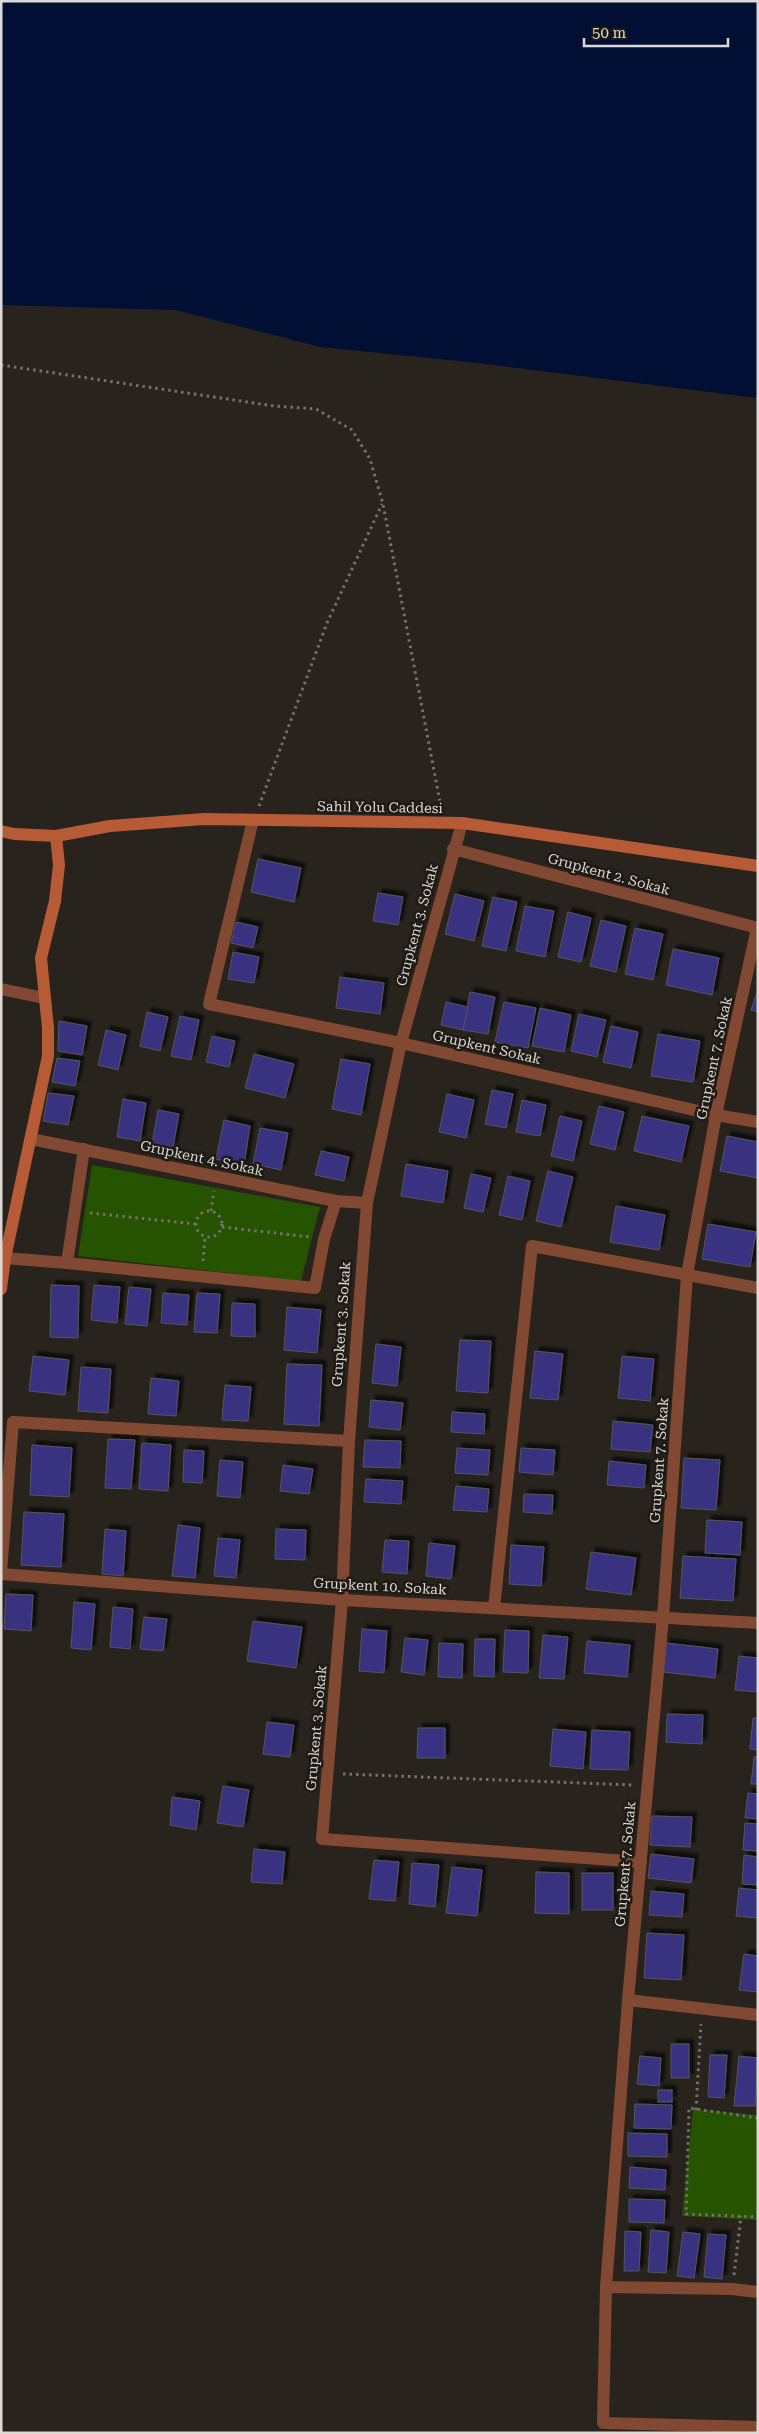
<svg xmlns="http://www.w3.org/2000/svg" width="759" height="2434" viewBox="0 0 759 2434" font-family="'Roboto Serif',serif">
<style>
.green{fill:#265300}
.water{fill:#000f33}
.building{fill:#393080;stroke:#55555e;filter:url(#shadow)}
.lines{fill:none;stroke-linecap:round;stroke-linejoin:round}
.path{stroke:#75716b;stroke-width:3;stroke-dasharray:2.5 4;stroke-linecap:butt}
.street{stroke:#824932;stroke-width:12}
.secondary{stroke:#b65b36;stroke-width:12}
.labels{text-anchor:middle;stroke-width:5;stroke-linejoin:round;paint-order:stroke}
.street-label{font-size:14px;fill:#ddd9d5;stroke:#1f1a14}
</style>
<defs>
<filter id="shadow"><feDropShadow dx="4.5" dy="-4.5" stdDeviation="1" flood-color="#0009"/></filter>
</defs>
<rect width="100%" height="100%" fill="#28231d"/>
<g class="green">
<polygon points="92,1165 320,1207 301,1281 78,1256"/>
<polygon points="693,2109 758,2115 758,2220 682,2216"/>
</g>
<polygon class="water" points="1,1 758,1 758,398 479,363 320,347 176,310 1,305"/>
<g class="building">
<polygon points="258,859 301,868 294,902 251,892"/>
<polygon points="378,893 403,897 398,925 373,921"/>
<polygon points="455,894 484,901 474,941 445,934"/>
<polygon points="493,897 517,902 506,951 482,946"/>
<polygon points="525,906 554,911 545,957 516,951"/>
<polygon points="568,912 591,918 581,962 558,957"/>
<polygon points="601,920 626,926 616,972 590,966"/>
<polygon points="236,922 258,927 253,948 231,943"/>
<polygon points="635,928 663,934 653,980 625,974"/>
<polygon points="673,949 719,958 712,995 666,985"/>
<polygon points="233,952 259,957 254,983 228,979"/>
<polygon points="340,977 384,983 380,1014 336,1008"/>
<polygon points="758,990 758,1012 751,1010"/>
<polygon points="470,992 495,997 488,1034 463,1030"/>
<polygon points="446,1002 468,1007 463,1030 441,1025"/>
<polygon points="504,1002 536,1008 528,1048 495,1042"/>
<polygon points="540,1008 571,1015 564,1052 532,1046"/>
<polygon points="147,1012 168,1017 160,1051 140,1046"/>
<polygon points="579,1014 606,1020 597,1057 571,1051"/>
<polygon points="180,1016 199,1020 191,1060 171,1056"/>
<polygon points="59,1021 87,1026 82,1055 58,1051"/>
<polygon points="611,1026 638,1032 631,1068 603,1062"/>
<polygon points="106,1030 126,1035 118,1070 98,1065"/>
<polygon points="658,1034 700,1041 693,1082 651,1076"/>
<polygon points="212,1036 235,1041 229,1067 206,1062"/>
<polygon points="254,1054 294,1064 285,1098 245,1088"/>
<polygon points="57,1058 80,1061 75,1086 52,1082"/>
<polygon points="341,1059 370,1064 361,1115 332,1109"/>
<polygon points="492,1090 513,1094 506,1128 485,1124"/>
<polygon points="48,1093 74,1096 68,1125 43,1121"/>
<polygon points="447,1094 474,1100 466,1138 439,1132"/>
<polygon points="123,1099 146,1103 140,1141 117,1137"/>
<polygon points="522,1100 546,1105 540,1136 516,1132"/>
<polygon points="599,1106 624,1112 615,1150 590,1144"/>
<polygon points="158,1110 179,1114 173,1147 152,1143"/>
<polygon points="560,1116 582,1121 573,1161 551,1156"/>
<polygon points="642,1116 689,1126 681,1162 634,1151"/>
<polygon points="224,1120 250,1126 244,1165 216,1159"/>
<polygon points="260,1128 288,1133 281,1170 253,1164"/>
<polygon points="727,1136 758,1142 758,1178 720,1171"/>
<polygon points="321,1151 349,1157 344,1181 315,1175"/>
<polygon points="406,1164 448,1171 443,1203 401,1196"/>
<polygon points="548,1171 573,1177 561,1227 536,1221"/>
<polygon points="471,1174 491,1178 483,1212 464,1208"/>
<polygon points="508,1176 530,1181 522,1220 499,1215"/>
<polygon points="616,1206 665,1215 659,1250 610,1242"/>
<polygon points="708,1224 756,1232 750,1267 702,1259"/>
<polygon points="51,1285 79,1286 78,1338 50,1337"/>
<polygon points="94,1285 120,1287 117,1323 91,1320"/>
<polygon points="129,1287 151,1289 147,1326 125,1324"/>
<polygon points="163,1293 189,1295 187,1325 161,1323"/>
<polygon points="197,1293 220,1294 217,1333 194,1332"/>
<polygon points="232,1303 255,1304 255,1337 231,1336"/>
<polygon points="287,1307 321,1310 317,1353 284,1350"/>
<polygon points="460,1340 491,1341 488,1393 456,1391"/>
<polygon points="376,1344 401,1347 397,1386 372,1383"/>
<polygon points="535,1351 563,1354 558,1400 530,1398"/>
<polygon points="33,1356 69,1360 65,1395 29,1391"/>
<polygon points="622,1356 654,1359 650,1401 618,1398"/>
<polygon points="287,1364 322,1365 319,1426 284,1424"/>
<polygon points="81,1367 111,1369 108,1413 78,1411"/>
<polygon points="151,1378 179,1381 176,1416 148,1414"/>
<polygon points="225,1385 251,1387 248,1421 222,1420"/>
<polygon points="371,1400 403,1403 400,1430 369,1427"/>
<polygon points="452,1412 485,1414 484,1434 451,1432"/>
<polygon points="613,1421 653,1425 650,1452 611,1449"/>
<polygon points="108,1439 135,1440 131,1489 105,1488"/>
<polygon points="365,1440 401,1441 400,1468 363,1467"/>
<polygon points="142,1443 171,1445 168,1491 139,1489"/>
<polygon points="32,1445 72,1448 69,1497 30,1495"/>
<polygon points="457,1448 490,1450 488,1475 455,1473"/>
<polygon points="521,1448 555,1450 553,1475 519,1472"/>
<polygon points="184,1450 204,1451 202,1483 183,1482"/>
<polygon points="684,1458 720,1460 716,1510 681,1508"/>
<polygon points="220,1460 243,1462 240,1498 217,1496"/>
<polygon points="609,1461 646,1465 644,1488 607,1485"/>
<polygon points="283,1465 313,1469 309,1494 280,1491"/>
<polygon points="366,1479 403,1481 401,1504 364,1502"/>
<polygon points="456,1486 489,1489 487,1512 453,1510"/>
<polygon points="524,1494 553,1495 552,1514 523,1512"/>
<polygon points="24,1512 64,1514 61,1567 21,1565"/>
<polygon points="707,1520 742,1522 740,1555 705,1553"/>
<polygon points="178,1525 200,1528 195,1578 172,1576"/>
<polygon points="105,1529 126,1531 123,1576 102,1574"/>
<polygon points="276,1529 306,1530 305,1560 275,1559"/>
<polygon points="218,1538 240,1540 236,1578 214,1576"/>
<polygon points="385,1540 409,1541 407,1574 382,1572"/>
<polygon points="429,1543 455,1546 451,1579 426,1576"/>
<polygon points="511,1545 544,1547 541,1586 509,1584"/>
<polygon points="591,1552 636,1558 631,1595 586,1589"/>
<polygon points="683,1556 736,1559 733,1601 680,1598"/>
<polygon points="6,1594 33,1595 31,1631 4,1629"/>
<polygon points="74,1602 95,1604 91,1650 71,1648"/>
<polygon points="113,1607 133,1609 130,1649 110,1647"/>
<polygon points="144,1617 167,1619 163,1651 140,1649"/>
<polygon points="253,1621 302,1627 296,1668 247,1661"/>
<polygon points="362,1629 387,1631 384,1673 359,1671"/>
<polygon points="505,1630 529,1631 528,1673 503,1672"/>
<polygon points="543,1635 568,1637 564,1679 539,1678"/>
<polygon points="405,1638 428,1640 424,1675 401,1672"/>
<polygon points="475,1639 495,1639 494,1677 474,1676"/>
<polygon points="587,1641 630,1645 627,1677 584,1673"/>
<polygon points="439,1643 463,1644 462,1678 438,1677"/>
<polygon points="666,1643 718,1649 715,1678 663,1672"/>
<polygon points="739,1656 758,1658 758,1692 735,1690"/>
<polygon points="667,1714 703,1715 702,1744 666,1742"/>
<polygon points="753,1718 758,1718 758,1750 750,1749"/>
<polygon points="267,1722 294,1725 290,1757 263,1754"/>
<polygon points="418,1728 445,1728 445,1758 417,1758"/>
<polygon points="553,1729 586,1732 583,1769 550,1766"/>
<polygon points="592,1730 630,1732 628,1770 590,1769"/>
<polygon points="754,1757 758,1757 758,1784 751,1784"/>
<polygon points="223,1786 249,1790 243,1827 217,1823"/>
<polygon points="748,1793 758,1794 758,1819 745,1818"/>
<polygon points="172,1797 200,1801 196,1830 170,1825"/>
<polygon points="652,1816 692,1817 690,1847 650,1845"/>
<polygon points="745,1823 758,1824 758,1851 743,1850"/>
<polygon points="254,1849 285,1852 282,1884 251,1882"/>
<polygon points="651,1854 694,1859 691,1883 648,1878"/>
<polygon points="744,1855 758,1857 758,1885 742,1884"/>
<polygon points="374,1860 399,1862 395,1901 369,1899"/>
<polygon points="412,1863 439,1865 435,1907 409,1904"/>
<polygon points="452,1867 482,1870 477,1916 446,1913"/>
<polygon points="536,1872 569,1873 569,1914 535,1913"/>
<rect x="582" y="1873" width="31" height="37"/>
<polygon points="739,1888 758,1890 758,1918 736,1916"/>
<polygon points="651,1891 684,1894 682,1917 649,1915"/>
<polygon points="647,1933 684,1935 681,1980 644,1978"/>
<polygon points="744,1954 758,1956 758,1992 739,1990"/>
<rect x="671" y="2044" width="18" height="34"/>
<polygon points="710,2055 727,2055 724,2098 708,2097"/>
<polygon points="640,2056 661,2058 659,2086 637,2084"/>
<polygon points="739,2056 758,2058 755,2106 734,2106"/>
<rect x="658" y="2090" width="14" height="12"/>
<polygon points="635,2104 672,2105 671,2129 634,2128"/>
<polygon points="628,2133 667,2134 667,2157 628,2156"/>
<polygon points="630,2167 666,2170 665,2190 629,2188"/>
<polygon points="629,2199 665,2200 664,2223 629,2222"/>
<polygon points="651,2230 669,2232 666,2273 648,2272"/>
<polygon points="625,2231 641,2232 639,2271 624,2271"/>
<polygon points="683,2232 700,2234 694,2278 677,2276"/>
<polygon points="708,2234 726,2235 722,2279 704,2277"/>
</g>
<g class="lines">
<g class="path">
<polyline points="1,365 274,406 316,409 352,430 370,459 383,504 441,807"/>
<polyline points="259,806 327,623 382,504"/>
<circle cx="209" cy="1224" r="13"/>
<polyline points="211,1211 214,1191"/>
<polyline points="90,1213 196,1224"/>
<polyline points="222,1227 311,1237"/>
<polyline points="203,1261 205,1237"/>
<polyline points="343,1774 634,1785"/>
<polyline points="696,2110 701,2024"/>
<polyline points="758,2118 689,2108 686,2214 758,2217"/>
<polyline points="734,2275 741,2216"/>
</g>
<g class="street">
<polyline points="253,820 209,1004 401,1043 716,1115 758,1122"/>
<polyline points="462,823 401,1043 367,1203 349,1441 342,1600 322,1839 641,1862"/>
<polyline points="453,849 758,928"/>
<polyline points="757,928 716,1115 687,1275 663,1617 628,2000 606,2287 732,2289 758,2292"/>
<polyline points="1,989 44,998"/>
<polyline points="31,1139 336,1201 367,1203"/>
<polyline points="84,1149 67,1263 315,1288 324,1239 336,1201"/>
<polyline points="5,1258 67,1263"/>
<polyline points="1,1572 13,1422 349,1441"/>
<polyline points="1,1574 342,1600 758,1623"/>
<polyline points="494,1608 532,1246 758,1288"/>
<polyline points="628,2000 758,2015"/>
<polyline points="606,2287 603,2423 758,2427"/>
</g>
<g class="secondary">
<polyline points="1,831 14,834 56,836 110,826 204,819 462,823 758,866"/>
<polyline points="1,1289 5,1258 48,1056 48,1028 41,958 55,901 59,865 56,836"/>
</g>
</g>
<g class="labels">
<g class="street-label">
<text transform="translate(380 807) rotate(1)" y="5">Sahil Yolu Caddesi</text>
<text transform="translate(609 874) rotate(15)" y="5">Grupkent 2. Sokak</text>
<text transform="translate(417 925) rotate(-75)" y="5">Grupkent 3. Sokak</text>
<text transform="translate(487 1047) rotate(13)" y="5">Grupkent Sokak</text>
<text transform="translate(714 1058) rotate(-78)" y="5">Grupkent 7. Sokak</text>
<text transform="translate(202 1158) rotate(12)" y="5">Grupkent 4. Sokak</text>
<text transform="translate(341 1324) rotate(-86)" y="5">Grupkent 3. Sokak</text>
<text transform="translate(659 1460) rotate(-86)" y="5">Grupkent 7. Sokak</text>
<text transform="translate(380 1586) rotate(3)" y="5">Grupkent 10. Sokak</text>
<text transform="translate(316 1728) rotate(-85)" y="5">Grupkent 3. Sokak</text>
<text transform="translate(625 1864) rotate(-85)" y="5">Grupkent 7. Sokak</text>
</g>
</g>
<rect width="759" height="2434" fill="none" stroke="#ddd9d5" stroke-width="5"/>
<path d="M584 38v8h144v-8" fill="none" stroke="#ddd9d5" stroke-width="2.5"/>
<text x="592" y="38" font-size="15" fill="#ddd9d5" stroke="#1f1a14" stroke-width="4" paint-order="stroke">50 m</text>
</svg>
